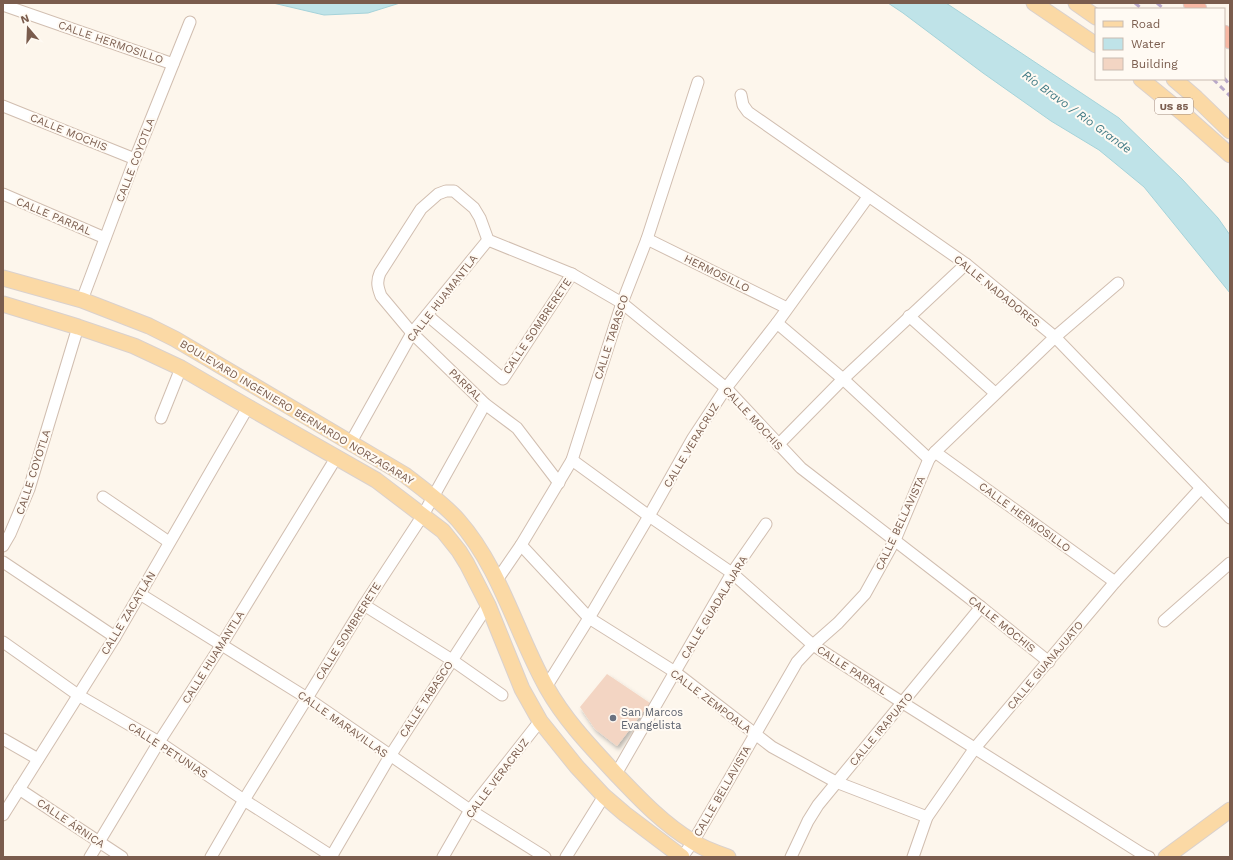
<svg xmlns="http://www.w3.org/2000/svg" width="1233" height="860" viewBox="0 0 1233 860" font-family="'Work Sans',sans-serif">
<style>
.water{fill:#bfe3e8;stroke:#a5d3da}
.building{fill:#f3d5c3;filter:url(#shadow)}
.lines{fill:none;stroke-linecap:round;stroke-linejoin:round}
.minor-casing{stroke:#d1beb0;stroke-width:13}
.major-casing{stroke:#dad1cd;stroke-width:17}
.highway-casing{stroke:#dad1cd;stroke-width:19}
.minor{stroke:#fff;stroke-width:11}
.major{stroke:#fbd9a5;stroke-width:15}
.highway{stroke:#f7b7a3;stroke-width:17}
.rail{stroke:#b9a8c9;stroke-width:3;stroke-dasharray:6 4;stroke-linecap:butt}
.worship-dot{fill:#6b7280;stroke:#fffaf3;stroke-width:1.5}
.labels{text-anchor:middle;stroke-width:4;stroke-linejoin:round;paint-order:stroke}
.shield{fill:#fffaf3;stroke:#a28b7f;stroke-width:1}
.shield-label{font-size:10px;font-weight:bold;fill:#7a5c4d}
.street-label{font-size:11px;fill:#7a5c4d;stroke:#fffaf3}
.worship-label{font-size:11px;fill:#5b616d;stroke:#fffaf3;text-anchor:start}
.water-label{font-size:12px;font-style:italic;fill:#437c86;stroke:#fffaf3}
</style>
<defs>
<filter id="shadow"><feDropShadow dx="2" dy="3.5" stdDeviation="2" flood-color="#0004"/></filter>
</defs>
<rect width="100%" height="100%" fill="#fdf6ec"/>
<g class="water">
<polygon points="273,3 400,3 368,13 324,15"/>
<polygon points="888,3 946,3 1119,118 1182,179 1218,218 1230,235 1230,293 1144,187 1099,150 1051,121 983,73 903,13"/>
</g>
<polygon class="building" points="607,674 650,703 617,746 595,729 580,707"/>
<g class="lines">
<g class="minor-casing">
<g id="minor">
<polyline points="3,5 173,64"/>
<polyline points="741,95 743,105 748,112 966,264 1055,337 1230,518"/>
<polyline points="3,106 135,159"/>
<polyline points="3,194 105,238"/>
<polyline points="647,239 787,308"/>
<polyline points="82,300 135,159 190,22"/>
<polyline points="427,315 503,379 572,274"/>
<polyline points="909,316 995,393"/>
<polyline points="777,323 843,379 929,459"/>
<polyline points="161,418 181,368"/>
<polyline points="351,442 412,333 488,240"/>
<polyline points="778,445 843,379 966,264"/>
<polyline points="935,452 1115,582"/>
<polyline points="572,460 649,516 732,573 813,645 903,703 1144,855 1149,857"/>
<path d="M559,483L517,428L485,404L412,333L381,296C378,288 376,282 380,273L421,209L438,194L446,191H454L474,208L480,218L488,240L572,274L622,303L726,388L801,468L981,607L1049,662"/>
<polyline points="103,497 169,542"/>
<polyline points="521,545 589,618 675,672 772,747 836,782 927,817"/>
<polyline points="3,546 10,534 29,489 78,327"/>
<polyline points="3,562 115,637"/>
<polyline points="497,580 521,545 572,460 622,303 647,239 698,82"/>
<polyline points="140,594 307,698 470,810 545,857"/>
<polyline points="364,605 452,660 502,695"/>
<polyline points="1164,621 1230,563"/>
<polyline points="3,642 78,695 159,742 244,800 333,857"/>
<polyline points="546,687 589,618 649,516 693,438 726,388 777,323 868,197"/>
<polyline points="3,739 38,759"/>
<polyline points="616,774 732,573 766,524"/>
<polyline points="19,789 122,857"/>
<polyline points="3,815 115,637 248,407"/>
<polyline points="90,857 159,742 222,644 336,458"/>
<polyline points="211,857 244,800 307,698 364,605 423,515 485,404"/>
<polyline points="331,857 390,756 488,605"/>
<polyline points="443,857 470,810 540,721"/>
<polyline points="566,857 604,796"/>
<polyline points="682,857 693,842 797,662 813,645 838,623 865,594 895,540 929,459 935,452 1055,337 1118,283"/>
<polyline points="791,857 808,821 818,805 981,607"/>
<polyline points="913,857 927,817 975,748 1115,582 1201,488"/>
</g>
</g>
<g class="major-casing">
<g id="major">
<polyline points="1034,3 1096,45"/>
<polyline points="1076,3 1096,17"/>
<polyline points="1141,79 1185,115 1230,155"/>
<polyline points="1174,79 1196,98 1230,131"/>
<path d="M3,278L82,300L149,326L175,339L405,475C423,489 443,503 458,520C501,569 516,633 547,688C565,720 590,746 615,773C638,797 663,824 692,841C702,848 716,853 728,857"/>
<polyline points="3,304 78,327 134,346 181,368 248,407 376,480 443,531 459,551 467,564 488,605 522,689 540,721 577,767 604,796 625,814 682,857"/>
<polyline points="1166,857 1230,810"/>
</g>
</g>
<g class="highway-casing">
<g id="highway">
<polyline points="1192,3 1198,9"/>
<polyline points="1224,34 1230,40"/>
</g>
</g>
<use href="#minor" class="minor"/>
<use href="#major" class="major"/>
<use href="#highway" class="highway"/>
<g class="rail">
<polyline points="1135,3 1142,9"/>
<polyline points="1157,3 1164,9"/>
<polyline points="1224,78 1230,85"/>
<polyline points="1213,79 1230,96"/>
</g>
</g>
<circle class="worship-dot" cx="613" cy="718" r="4"/>
<g class="labels">
<rect class="shield" x="1155" y="98" width="38" height="16" rx="3"/>
<g class="shield-label">
<text x="1174" y="110">US 85</text>
</g>
<g class="street-label">
<text transform="translate(111 42) rotate(19)" y="4">CALLE HERMOSILLO</text>
<text transform="translate(69 132) rotate(22)" y="4">CALLE MOCHIS</text>
<text transform="translate(135 160) rotate(-69)" y="4">CALLE COYOTLA</text>
<text transform="translate(54 216) rotate(23)" y="4">CALLE PARRAL</text>
<text transform="translate(717 273) rotate(26)" y="4">HERMOSILLO</text>
<text transform="translate(997 291) rotate(39)" y="4">CALLE NADADORES</text>
<text transform="translate(442 298) rotate(-52)" y="4">CALLE HUAMANTLA</text>
<text transform="translate(537 326) rotate(-56)" y="4">CALLE SOMBRERETE</text>
<text transform="translate(611 337) rotate(-72)" y="4">CALLE TABASCO</text>
<text transform="translate(466 385) rotate(44)" y="4">PARRAL</text>
<text transform="translate(297 412) rotate(31)" y="4">BOULEVARD INGENIERO BERNARDO NORZAGARAY</text>
<text transform="translate(753 418) rotate(47)" y="4">CALLE MOCHIS</text>
<text transform="translate(691 445) rotate(-59)" y="4">CALLE VERACRUZ</text>
<text transform="translate(33 472) rotate(-72)" y="4">CALLE COYOTLA</text>
<text transform="translate(1025 517) rotate(36)" y="4">CALLE HERMOSILLO</text>
<text transform="translate(900 523) rotate(-65)" y="4">CALLE BELLAVISTA</text>
<text transform="translate(714 607) rotate(-59)" y="4">CALLE GUADALAJARA</text>
<text transform="translate(128 613) rotate(-59)" y="4">CALLE ZACATLÁN</text>
<text transform="translate(1002 624) rotate(39)" y="4">CALLE MOCHIS</text>
<text transform="translate(348 631) rotate(-58)" y="4">CALLE SOMBRERETE</text>
<text transform="translate(213 657) rotate(-58)" y="4">CALLE HUAMANTLA</text>
<text transform="translate(1045 665) rotate(-50)" y="4">CALLE GUANAJUATO</text>
<text transform="translate(852 670) rotate(33)" y="4">CALLE PARRAL</text>
<text transform="translate(426 699) rotate(-57)" y="4">CALLE TABASCO</text>
<text transform="translate(711 701) rotate(37)" y="4">CALLE ZEMPOALA</text>
<text transform="translate(343 724) rotate(35)" y="4">CALLE MARAVILLAS</text>
<text transform="translate(881 729) rotate(-50)" y="4">CALLE IRAPUATO</text>
<text transform="translate(168 750) rotate(33)" y="4">CALLE PETUNIAS</text>
<text transform="translate(497 778) rotate(-53)" y="4">CALLE VERACRUZ</text>
<text transform="translate(722 791) rotate(-60)" y="4">CALLE BELLAVISTA</text>
<text transform="translate(71 823) rotate(34)" y="4">CALLE ÁRNICA</text>
</g>
<g class="worship-label">
<text x="621" y="716">San Marcos<tspan x="621" dy="13">Evangelista</tspan></text>
</g>
<g class="water-label">
<text transform="translate(1077 112) rotate(36)" y="4">Río Bravo / Rio Grande</text>
</g>
</g>
<rect width="1233" height="860" fill="none" stroke="#7a5c4d" stroke-width="8"/>
<rect x="1095" y="8" width="130" height="72" fill="#fffaf3" stroke="#cabbb1"/>
<rect x="1103" y="21" width="20" height="6" fill="#fbd9a5" stroke="#cabbb1"/>
<text x="1131" y="28" font-size="12" fill="#7a5c4d">Road</text>
<rect x="1103" y="38" width="20" height="12" fill="#bfe3e8" stroke="#cabbb1"/>
<text x="1131" y="48" font-size="12" fill="#7a5c4d">Water</text>
<rect x="1103" y="58" width="20" height="12" fill="#f3d5c3" stroke="#cabbb1"/>
<text x="1131" y="68" font-size="12" fill="#7a5c4d">Building</text>
<g transform="translate(28 28) rotate(341)" stroke="#fffaf3" stroke-width="3" paint-order="stroke">
<path d="M0-3L7 15L0 10L-7 15Z" fill="#7a5c4d"/>
<text y="-6" font-size="11" font-weight="bold" text-anchor="middle" fill="#7a5c4d">N</text>
</g>
</svg>
